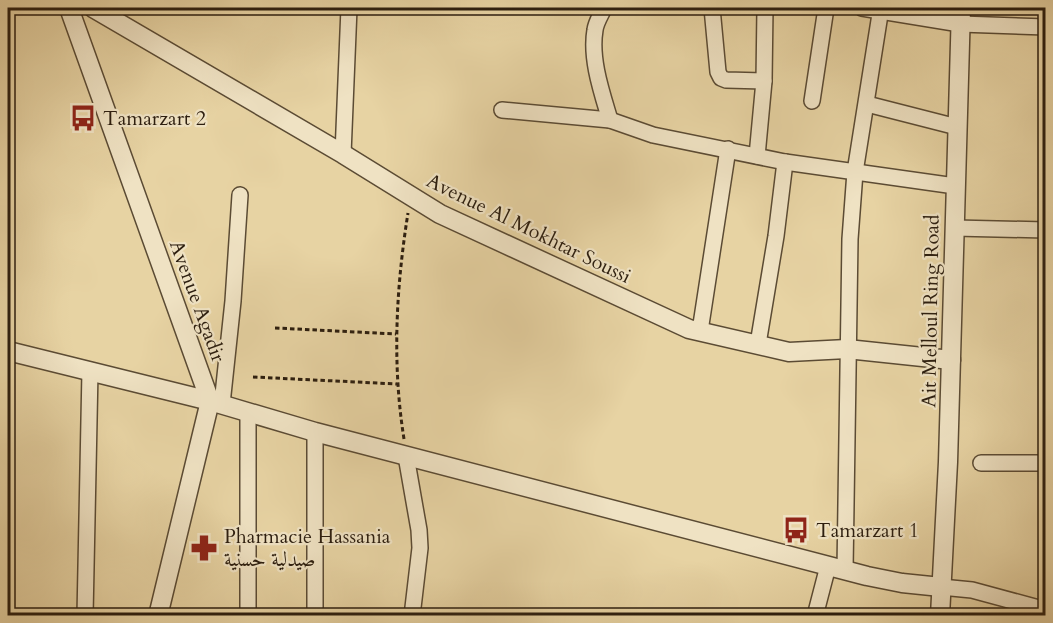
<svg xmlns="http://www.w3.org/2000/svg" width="1053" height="623" viewBox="0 0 1053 623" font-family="Cardo,Amiri,serif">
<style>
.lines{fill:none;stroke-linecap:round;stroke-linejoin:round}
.minor-casing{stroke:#5b4b34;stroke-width:18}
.tertiary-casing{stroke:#5b4b34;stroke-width:21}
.path{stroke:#2c1e0f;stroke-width:3;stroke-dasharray:4.5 3;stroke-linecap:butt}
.minor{stroke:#efe2c3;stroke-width:15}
.tertiary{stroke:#efe2c3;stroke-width:18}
.labels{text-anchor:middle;stroke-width:4.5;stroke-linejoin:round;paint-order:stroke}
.poi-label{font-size:20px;fill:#2c1e0f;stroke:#efe2c3;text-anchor:start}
.street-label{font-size:20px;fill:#2c1e0f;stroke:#efe2c3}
</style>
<rect width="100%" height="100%" fill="#e7d3a3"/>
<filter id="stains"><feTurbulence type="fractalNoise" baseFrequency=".00333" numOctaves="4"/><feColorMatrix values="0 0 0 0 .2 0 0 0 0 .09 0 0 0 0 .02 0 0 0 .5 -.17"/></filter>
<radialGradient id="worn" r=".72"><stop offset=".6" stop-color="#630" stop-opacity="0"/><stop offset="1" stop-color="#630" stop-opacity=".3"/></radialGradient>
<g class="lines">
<g class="minor-casing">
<g id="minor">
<path d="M604,8C601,15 596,22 595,30C590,59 602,93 610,120"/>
<polyline points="712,8 718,72 721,78 726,80 764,81"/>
<polyline points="862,8 960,24 1046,27"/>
<polyline points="812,101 826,8"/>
<polyline points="867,104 957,127"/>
<polyline points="502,110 610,120 653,135 785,162 955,186"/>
<polyline points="343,154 349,8"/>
<polyline points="757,156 764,81 765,8"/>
<polyline points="955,228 1046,230"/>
<polyline points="700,331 728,149"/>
<polyline points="758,344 776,236 785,162"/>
<polyline points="222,404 233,301 240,195"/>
<polyline points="248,412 248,616"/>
<polyline points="315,432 315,616"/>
<polyline points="406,456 419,530 420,548 412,616"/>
<polyline points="981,463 1046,463"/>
<polyline points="845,570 850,239 855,172 881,8"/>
<polyline points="941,587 972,590 1046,610"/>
<polyline points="85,616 90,371"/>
<polyline points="815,616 828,566"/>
</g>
</g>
<g class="tertiary-casing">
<g id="tertiary">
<polyline points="69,8 210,401 158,616"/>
<polyline points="93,8 343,154 440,214 689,329 789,352 847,349 951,360"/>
<polyline points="8,351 210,401 315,432 867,576 902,583 941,587"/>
<polyline points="940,616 948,462 961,8"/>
</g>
</g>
<g class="path">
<polyline points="275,328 396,334"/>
<polyline points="253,377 397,384"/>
<path d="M404,439C392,364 396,288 408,213"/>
</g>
<use href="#minor" class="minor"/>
<use href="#tertiary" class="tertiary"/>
</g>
<defs>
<g id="bus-bare" transform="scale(2.07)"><path d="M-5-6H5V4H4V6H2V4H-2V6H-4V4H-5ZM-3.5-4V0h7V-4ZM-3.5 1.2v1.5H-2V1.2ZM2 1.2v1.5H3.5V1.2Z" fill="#8f2418" stroke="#efe2c3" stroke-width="2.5" paint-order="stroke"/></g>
<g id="pharmacy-bare" transform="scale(2.07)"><path d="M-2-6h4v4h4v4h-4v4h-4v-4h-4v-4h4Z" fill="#8f2418" stroke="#efe2c3" stroke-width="2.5" paint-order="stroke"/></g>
</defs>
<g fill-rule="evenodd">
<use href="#bus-bare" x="83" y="118"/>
<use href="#bus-bare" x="796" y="530"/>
<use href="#pharmacy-bare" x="204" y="548"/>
</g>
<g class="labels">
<g class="poi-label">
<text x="103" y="125">Tamarzart 2</text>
<text x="816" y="537">Tamarzart 1</text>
<text x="224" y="543">Pharmacie Hassania<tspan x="224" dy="23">صيدلية حسنية</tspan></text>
</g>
<g class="street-label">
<text transform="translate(529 228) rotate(26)" y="7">Avenue Al Mokhtar Soussi</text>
<text transform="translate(198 301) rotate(70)" y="7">Avenue Agadir</text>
<text transform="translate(930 311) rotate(-89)" y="7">Ait Melloul Ring Road</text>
</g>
</g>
<rect width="1053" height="623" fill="none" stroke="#e7d3a3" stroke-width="30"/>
<rect x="9" y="9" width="1035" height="605" fill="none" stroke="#2c1e0f" stroke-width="3"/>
<rect x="15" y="15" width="1023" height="593" fill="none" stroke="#2c1e0f" stroke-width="1.5"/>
<rect width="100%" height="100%" filter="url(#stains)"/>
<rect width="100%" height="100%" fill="url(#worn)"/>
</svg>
